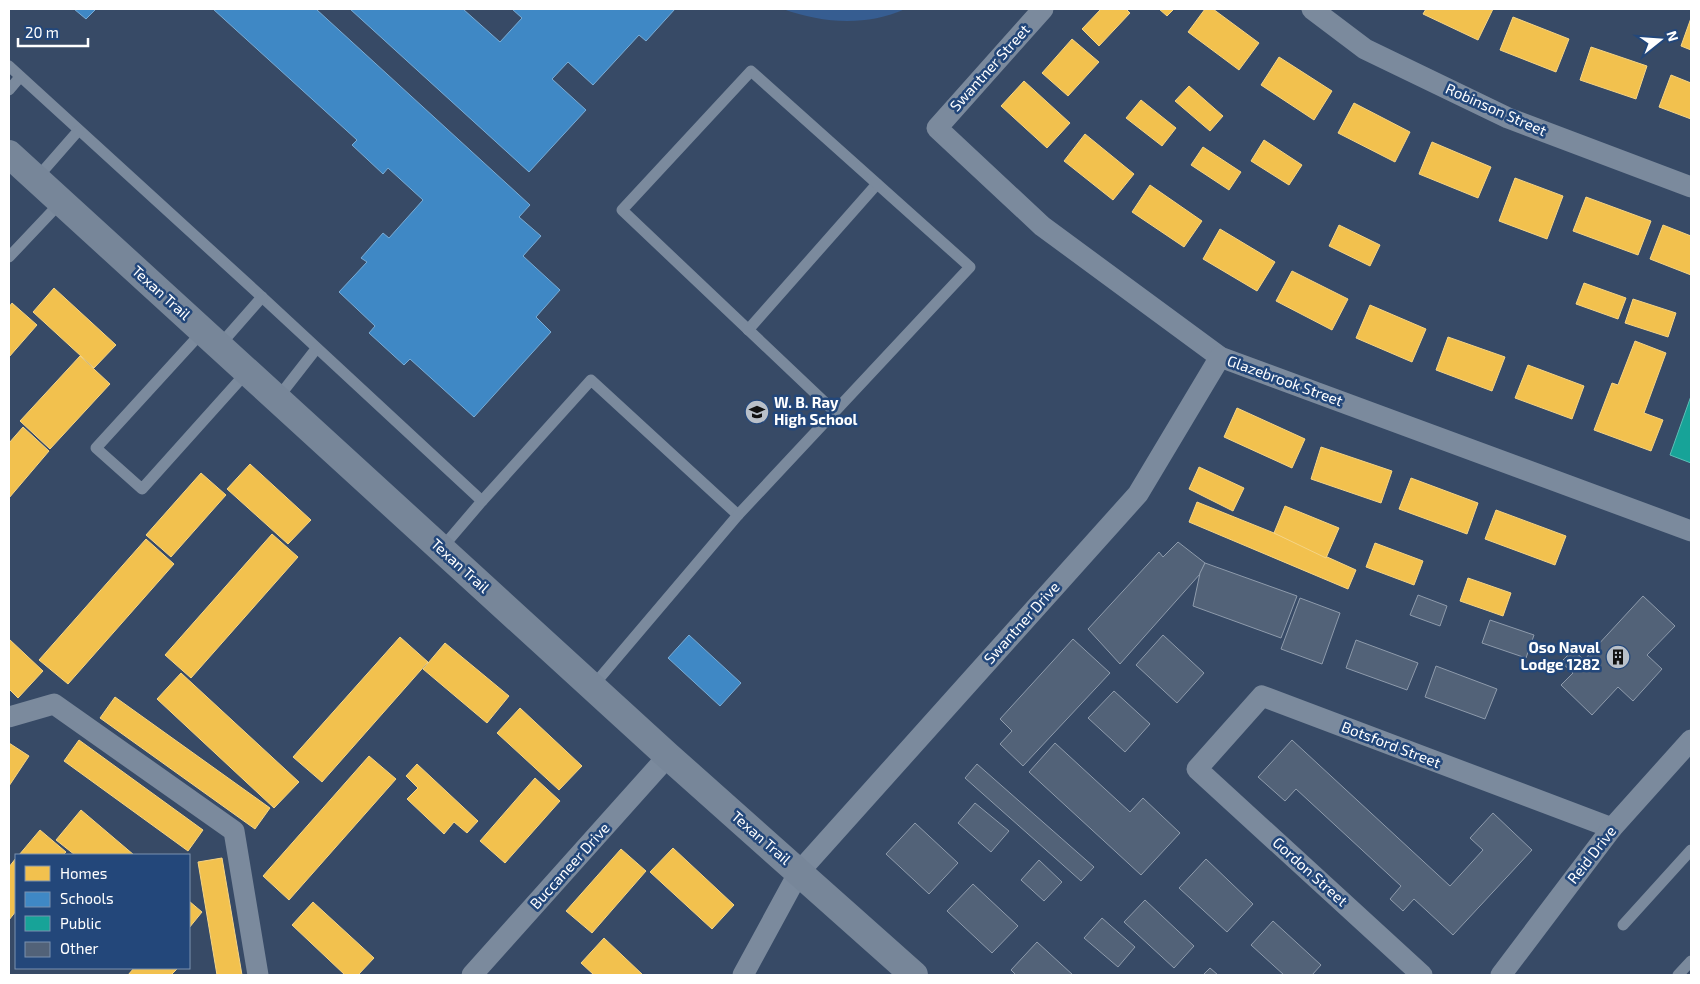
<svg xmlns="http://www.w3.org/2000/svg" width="1700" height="984" viewBox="0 0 1700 984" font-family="'Exo 2',sans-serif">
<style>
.green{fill:#365d91}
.homes{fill:#f2c14e;stroke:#f6d483}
.schools{fill:#3f88c5;stroke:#79acd6}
.public{fill:#17a398;stroke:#5dbfb7}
.building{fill:#526278;stroke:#8e9bac}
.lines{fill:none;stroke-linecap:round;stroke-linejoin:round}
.lane{stroke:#7b8a9d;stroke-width:11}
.street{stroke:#7b8a9d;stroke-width:21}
.secondary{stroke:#778699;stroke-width:28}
.labels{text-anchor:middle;stroke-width:5;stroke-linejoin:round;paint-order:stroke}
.street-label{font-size:15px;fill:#fff;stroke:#23477a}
.poi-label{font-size:15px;font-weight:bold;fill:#fff;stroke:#23477a;text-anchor:start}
</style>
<rect width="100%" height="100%" fill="#374a66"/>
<path class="green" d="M783,9H905C865,27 822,23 783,9Z"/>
<g class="homes">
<polygon points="1101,9 1126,9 1130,13 1099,46 1082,29"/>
<polygon points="1159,9 1174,9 1167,16"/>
<polygon points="1205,9 1213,9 1259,43 1239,70 1188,32"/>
<polygon points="1426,9 1493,9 1478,40 1423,14"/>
<polygon points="1513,17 1569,39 1556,72 1500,50"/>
<polygon points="1691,18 1691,50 1681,46"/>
<polygon points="1072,39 1099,62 1068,96 1042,73"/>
<polygon points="1591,47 1647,66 1636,99 1580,80"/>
<polygon points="1279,57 1332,91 1314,120 1261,85"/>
<polygon points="1671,75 1691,83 1691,119 1659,107"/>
<polygon points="1024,81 1070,123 1047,148 1001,106"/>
<polygon points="1189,86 1223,116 1210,131 1175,101"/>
<polygon points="1141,100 1176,128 1162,146 1126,118"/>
<polygon points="1354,103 1410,132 1395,162 1338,133"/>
<polygon points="1085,134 1134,174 1113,200 1064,161"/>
<polygon points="1264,140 1302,165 1289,185 1251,161"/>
<polygon points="1432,142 1491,167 1478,198 1419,174"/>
<polygon points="1203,147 1241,172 1229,190 1191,165"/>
<polygon points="1515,178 1563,196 1547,239 1499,221"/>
<polygon points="1150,185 1202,221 1184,247 1132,212"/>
<polygon points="1586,197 1651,221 1638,255 1573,231"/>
<polygon points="1339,225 1380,245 1370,266 1329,246"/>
<polygon points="1663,225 1691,236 1691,275 1650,259"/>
<polygon points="1220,229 1275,262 1257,291 1203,259"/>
<polygon points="1292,271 1348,299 1332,330 1276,301"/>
<polygon points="1584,283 1626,298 1618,319 1576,304"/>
<polygon points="54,288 116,345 94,368 33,312"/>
<polygon points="1633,299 1676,313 1668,337 1625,323"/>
<polygon points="12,303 37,325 9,357 9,307"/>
<polygon points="1370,305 1426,329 1412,362 1356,338"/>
<polygon points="1448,337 1505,357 1492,391 1436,370"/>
<polygon points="1635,341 1666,353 1644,413 1663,420 1651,451 1594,430 1612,383 1618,385"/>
<polygon points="80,356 110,384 50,449 20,421"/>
<polygon points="1528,365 1584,386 1572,419 1515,398"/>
<polygon points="1237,408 1305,439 1292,468 1224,437"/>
<polygon points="23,427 49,451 9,498 9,443"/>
<polygon points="1321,447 1392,471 1381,503 1311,479"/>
<polygon points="250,464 311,520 288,544 227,489"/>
<polygon points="1199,467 1244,488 1233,511 1189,489"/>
<polygon points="201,473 226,495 171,557 146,535"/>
<polygon points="1411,478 1478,503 1467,534 1399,509"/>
<polygon points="1197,502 1274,533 1356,570 1348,589 1189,522"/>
<polygon points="1285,506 1339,528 1326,558 1274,533"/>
<polygon points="1496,510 1566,536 1555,565 1485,539"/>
<polygon points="272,534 298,557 191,678 165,655"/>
<polygon points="146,539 174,564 68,684 39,660"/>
<polygon points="1375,543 1423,561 1414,585 1366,567"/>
<polygon points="1468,578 1511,593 1503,616 1460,601"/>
<polygon points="400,637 428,662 322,782 293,757"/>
<polygon points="9,639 43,671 18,698 9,689"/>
<polygon points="445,643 509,696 487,723 423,669"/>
<polygon points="181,673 299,782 274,808 157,699"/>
<polygon points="115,697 270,808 255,829 100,718"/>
<polygon points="520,708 582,766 559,790 497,733"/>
<polygon points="79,740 203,830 188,851 64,761"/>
<polygon points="9,743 29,756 9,786"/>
<polygon points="369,756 396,779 289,900 263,876"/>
<polygon points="417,764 478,821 467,833 454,822 444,834 407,799 418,788 406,776"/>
<polygon points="535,778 560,801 505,863 480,841"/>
<polygon points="81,810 134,855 75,855 56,840"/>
<polygon points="40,830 66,852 63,855 19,855"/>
<polygon points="673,848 734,905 712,929 650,872"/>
<polygon points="621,849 646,871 592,933 566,911"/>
<polygon points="16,858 16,911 9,920 9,867"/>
<polygon points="222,858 242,975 217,975 198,862"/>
<polygon points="189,901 202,912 189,928"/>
<polygon points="313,902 374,958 358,975 345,975 292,925"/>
<polygon points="604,938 643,975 594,975 581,963"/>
<polygon points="134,968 178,968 171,975 128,975"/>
</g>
<g class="schools">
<polygon points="74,9 96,9 86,19"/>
<polygon points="213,9 316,9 530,205 519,217 541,236 523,256 560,290 536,317 551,332 474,417 410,359 404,365 369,333 375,326 339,292 367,262 361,258 383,233 389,238 423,200 388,168 383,174 352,145 357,140"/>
<polygon points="350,9 463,9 500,42 522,18 512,9 675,9 646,41 639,35 593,85 568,62 552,79 586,110 529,172"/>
<polygon points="689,635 741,683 720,706 668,658"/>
</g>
<polygon class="public" points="1691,396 1691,463 1670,455"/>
<g class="building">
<polygon points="1178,542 1205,563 1200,574 1120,664 1088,629 1159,552 1163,557"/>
<polygon points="1205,563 1297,596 1281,638 1193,606 1200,573"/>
<polygon points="1418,595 1447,606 1440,626 1410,615"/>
<polygon points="1643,596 1675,626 1647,655 1662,669 1633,701 1618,687 1592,715 1561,685 1573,673 1561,662 1573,650 1584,660"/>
<polygon points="1300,598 1340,613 1322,664 1281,649"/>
<polygon points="1490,620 1534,635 1526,658 1482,643"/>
<polygon points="1163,635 1204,673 1177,703 1136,665"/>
<polygon points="1073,639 1110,673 1023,766 1000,744 1012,731 1000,719"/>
<polygon points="1356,640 1418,663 1407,690 1346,668"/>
<polygon points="1436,666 1497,689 1485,719 1425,697"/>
<polygon points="1114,691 1150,724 1125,752 1088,718"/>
<polygon points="1292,740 1450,886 1483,850 1470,838 1493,813 1532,850 1453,935 1414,899 1403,911 1390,899 1401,886 1296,789 1285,801 1258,777"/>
<polygon points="1055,743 1130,812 1143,798 1180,833 1141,875 1029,772"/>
<polygon points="977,764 1094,867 1081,881 965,778"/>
<polygon points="975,803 1009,831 991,852 958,823"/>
<polygon points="915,823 958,863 929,894 886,854"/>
<polygon points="1206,859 1253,904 1227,932 1179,888"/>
<polygon points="1039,860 1062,882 1044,901 1021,880"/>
<polygon points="973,884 1018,926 992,953 947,911"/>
<polygon points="1145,900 1194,946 1174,968 1124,922"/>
<polygon points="1102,918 1135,947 1118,967 1084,938"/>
<polygon points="1273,921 1321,965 1312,975 1284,975 1251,945"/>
<polygon points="1037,942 1073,975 1016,975 1011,970"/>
<polygon points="1210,968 1218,975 1203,975"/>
</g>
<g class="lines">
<g class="lane">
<polyline points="9,66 262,297 482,501 441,549"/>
<polyline points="9,90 20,77"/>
<polyline points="36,179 78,131"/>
<polyline points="9,257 61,202"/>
<polyline points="748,330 877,184"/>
<polyline points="203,331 96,448 142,489 247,372"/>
<polyline points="219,346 262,297"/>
<polyline points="277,399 316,349"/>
<polyline points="482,501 591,380 738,515"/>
<polyline points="592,687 738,515 970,267 751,71 622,210 835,412"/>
<polyline points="1623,925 1691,850"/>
<polyline points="1678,975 1691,961"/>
</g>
<g class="street">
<polyline points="1043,9 937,128 1042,226 1220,357 1691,531"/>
<polyline points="1312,9 1365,49 1508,118 1691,187"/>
<polyline points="9,717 54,704 234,831 258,975"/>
<polyline points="472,975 668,756"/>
<polyline points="743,975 799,872 1138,494 1220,357"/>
<polyline points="1422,975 1197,769 1262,696 1612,828"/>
<polyline points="1501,975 1612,828 1691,740"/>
</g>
<polyline class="secondary" points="9,154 668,756 914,975"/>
</g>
<defs>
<g id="school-disc" transform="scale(1.25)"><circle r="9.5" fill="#b9c0c9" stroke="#23477a"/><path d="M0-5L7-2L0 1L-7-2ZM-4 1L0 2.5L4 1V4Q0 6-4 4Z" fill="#111"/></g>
<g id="building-disc" transform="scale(1.25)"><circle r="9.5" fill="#b9c0c9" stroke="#23477a"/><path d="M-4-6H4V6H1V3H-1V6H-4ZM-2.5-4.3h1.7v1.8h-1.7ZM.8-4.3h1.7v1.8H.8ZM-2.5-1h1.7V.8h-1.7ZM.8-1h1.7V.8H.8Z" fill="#111"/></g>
</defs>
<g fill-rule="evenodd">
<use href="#school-disc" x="757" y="412"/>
<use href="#building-disc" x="1618" y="657"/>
</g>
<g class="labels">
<g class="street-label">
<text transform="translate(990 68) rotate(-48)" y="5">Swantner Street</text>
<text transform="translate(1496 110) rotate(24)" y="5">Robinson Street</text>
<text transform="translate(161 293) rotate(42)" y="5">Texan Trail</text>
<text transform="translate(1285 381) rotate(20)" y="5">Glazebrook Street</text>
<text transform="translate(460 566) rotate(42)" y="5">Texan Trail</text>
<text transform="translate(1022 623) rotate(-48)" y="5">Swantner Drive</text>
<text transform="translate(1391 745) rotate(21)" y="5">Botsford Street</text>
<text transform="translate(761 838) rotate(41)" y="5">Texan Trail</text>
<text transform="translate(1592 855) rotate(-52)" y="5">Reid Drive</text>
<text transform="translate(570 866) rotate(-48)" y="5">Buccaneer Drive</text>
<text transform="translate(1310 872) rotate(42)" y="5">Gordon Street</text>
</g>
<g class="poi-label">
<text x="774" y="408">W. B. Ray<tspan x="774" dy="17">High School</tspan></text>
<text x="1600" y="653" text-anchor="end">Oso Naval<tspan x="1600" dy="17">Lodge 1282</tspan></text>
</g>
</g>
<rect width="1700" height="984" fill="none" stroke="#ffffff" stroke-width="20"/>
<rect x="15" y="854" width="175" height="115" fill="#23477a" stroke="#7b91af"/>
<rect x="25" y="866" width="25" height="15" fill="#f2c14e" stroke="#7b91af"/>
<text x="60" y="879" font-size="15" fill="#ffffff">Homes</text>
<rect x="25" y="892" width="25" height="15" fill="#3f88c5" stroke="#7b91af"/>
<text x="60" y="904" font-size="15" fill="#ffffff">Schools</text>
<rect x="25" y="916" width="25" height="15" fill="#17a398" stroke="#7b91af"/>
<text x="60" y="929" font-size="15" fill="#ffffff">Public</text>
<rect x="25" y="942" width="25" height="15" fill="#526278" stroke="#7b91af"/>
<text x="60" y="954" font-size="15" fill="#ffffff">Other</text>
<g transform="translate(1660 40) rotate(73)" stroke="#23477a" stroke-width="4" paint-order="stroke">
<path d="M0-4L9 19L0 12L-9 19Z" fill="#ffffff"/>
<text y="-8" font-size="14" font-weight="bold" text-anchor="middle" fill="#ffffff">N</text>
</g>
<path d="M18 38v8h70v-8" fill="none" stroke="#ffffff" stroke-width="2.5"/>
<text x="25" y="38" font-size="15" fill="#ffffff" stroke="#23477a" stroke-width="4" paint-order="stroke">20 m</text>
</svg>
